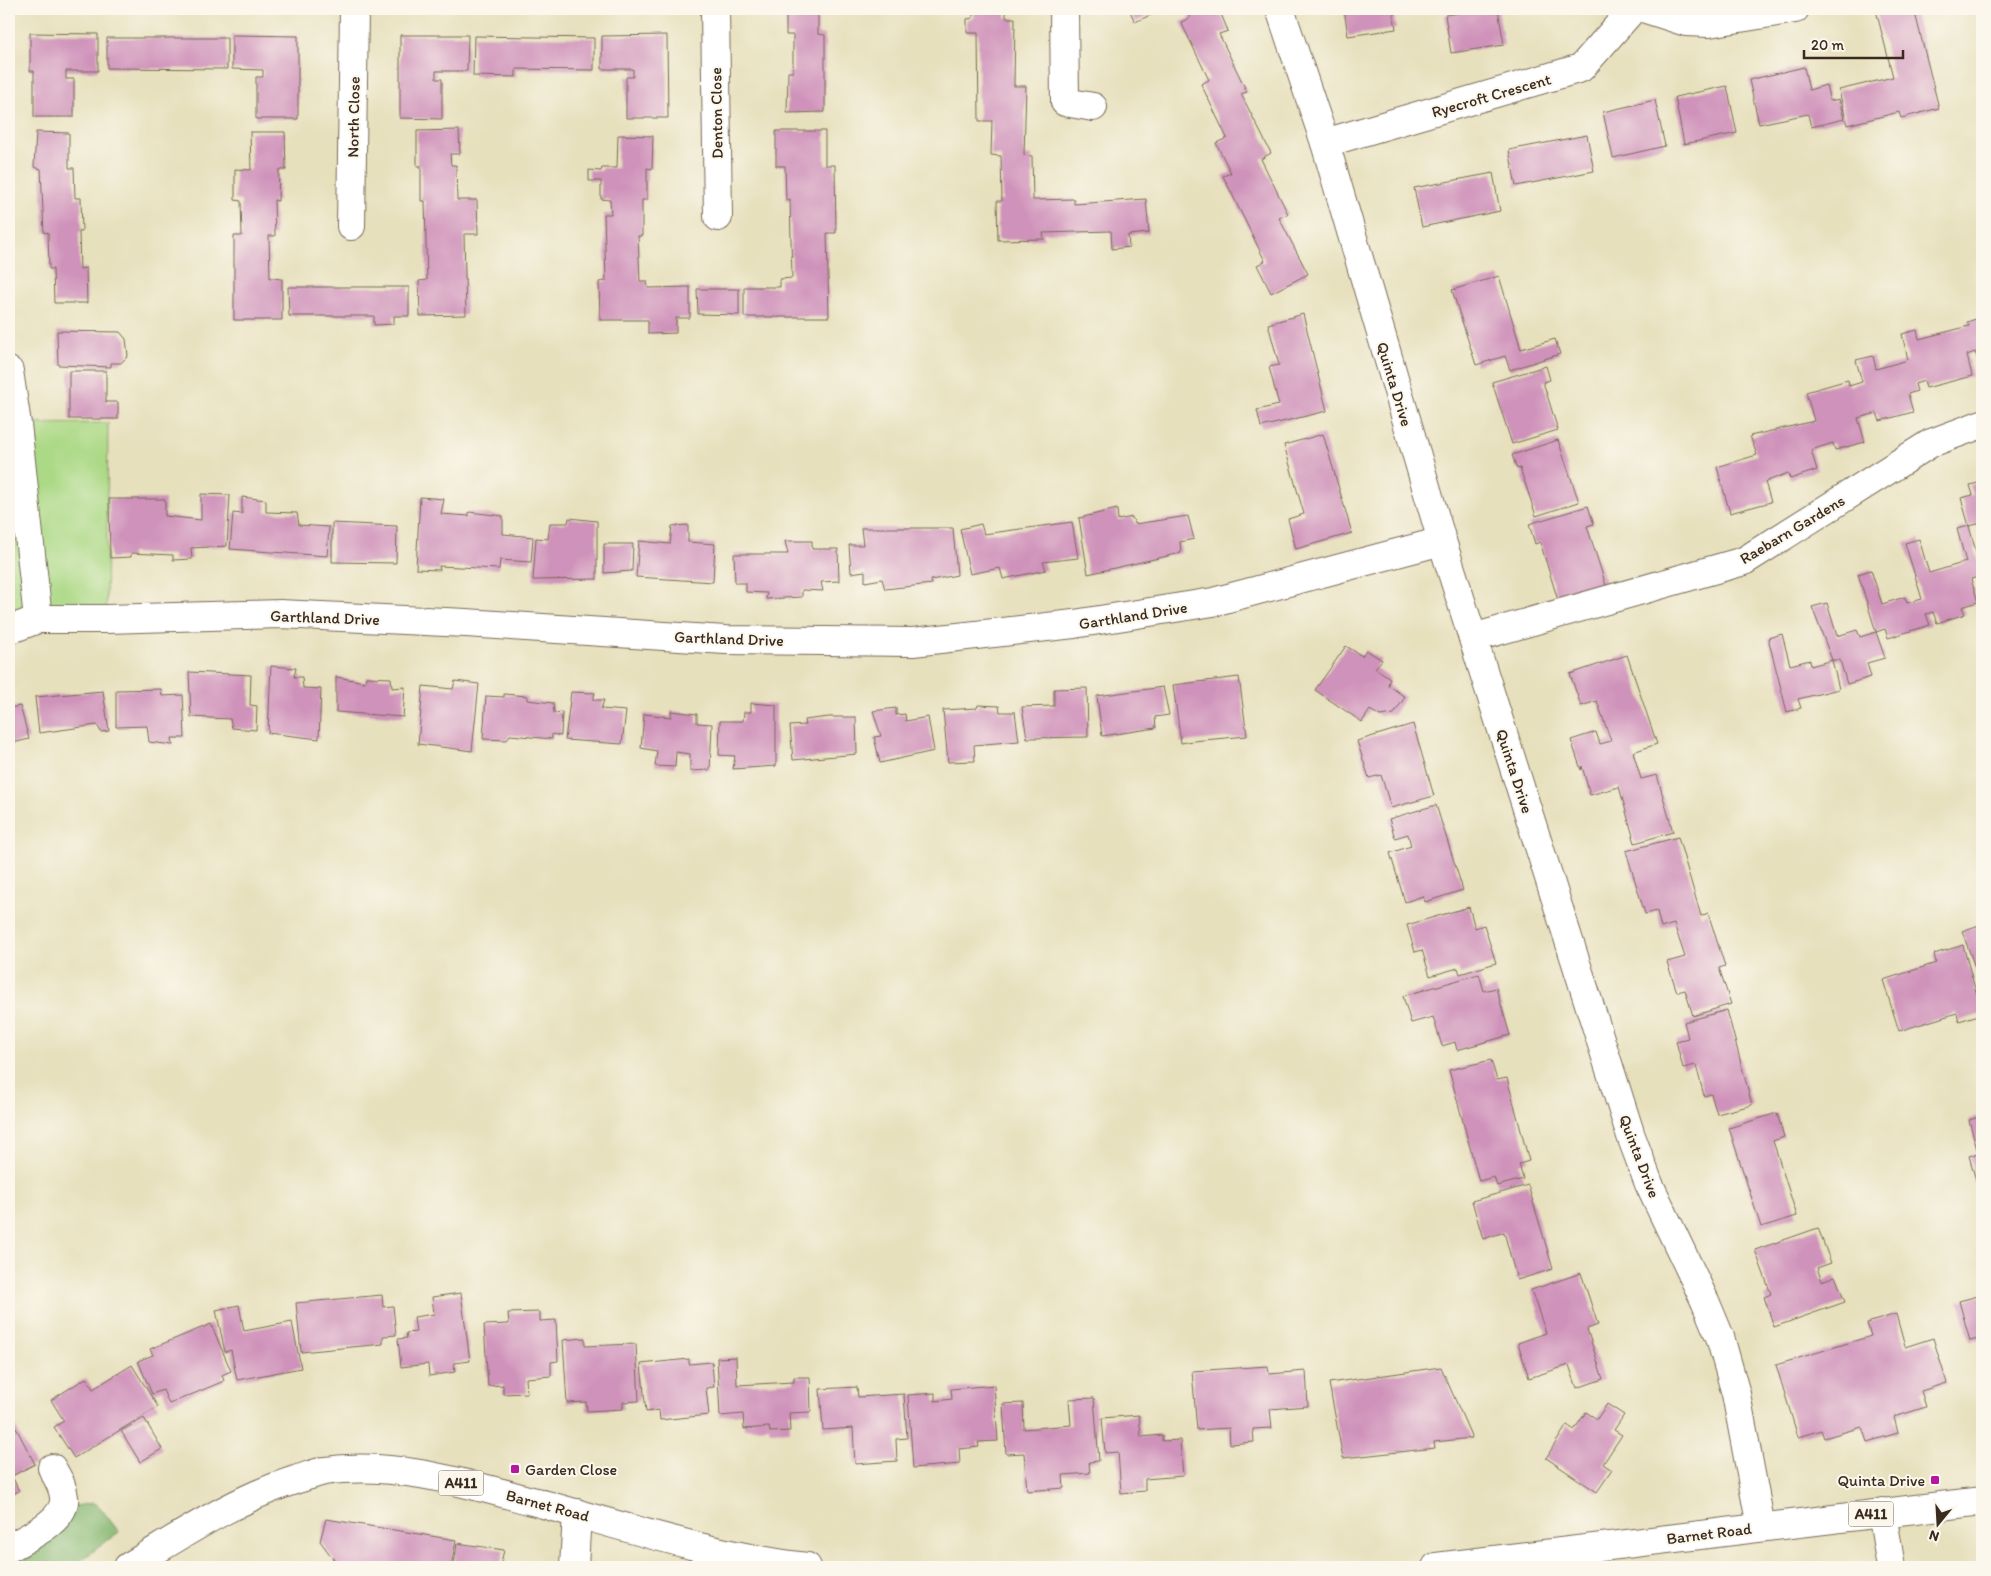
<svg xmlns="http://www.w3.org/2000/svg" width="1991" height="1576" viewBox="0 0 1991 1576" font-family="Itim,sans-serif">
<style>
.green{fill:#acd986;stroke:#748252}
.forest{fill:#89b973;stroke:#627248}
.building{fill:#cf92ba}
.lines{fill:none;stroke-linecap:round;stroke-linejoin:round}
.minor-casing{stroke:#776a56;stroke-width:30}
.major-casing{stroke:#776a56;stroke-width:30}
.minor{stroke:#fff;stroke-width:28}
.major{stroke:#fff;stroke-width:28}
.poi-dot{fill:#b5179e;stroke:#fbf7ec;stroke-width:2}
.labels{text-anchor:middle;stroke-width:4;stroke-linejoin:round;paint-order:stroke}
.shield{fill:#fbf7ec;stroke:#75685c;stroke-width:1}
.shield-label{font-size:15px;font-weight:bold;fill:#3b2a1e}
.street-label{font-size:16px;fill:#3b2a1e;stroke:#fbf7ec}
.poi-label{font-size:16px;fill:#3b2a1e;stroke:#fbf7ec;text-anchor:start}
</style>
<rect width="100%" height="100%" fill="#fbf7ec"/>
<filter id="ink" filterUnits="userSpaceOnUse"><feTurbulence type="fractalNoise" baseFrequency=".02" numOctaves="2"/><feDisplacementMap in="SourceGraphic" scale="10" xChannelSelector="R" yChannelSelector="G"/><feConvolveMatrix kernelMatrix="1 2 1 2 8 2 1 2 1" color-interpolation-filters="sRGB"/></filter>
<filter id="wash" filterUnits="userSpaceOnUse"><feTurbulence type="fractalNoise" baseFrequency=".0096" numOctaves="4" result="noise"/><feDisplacementMap in="SourceGraphic" scale="20" xChannelSelector="R" yChannelSelector="G"/><feGaussianBlur stdDeviation="1.12" result="paint"/><feColorMatrix in="noise" values="0 0 0 0 0 0 0 0 0 0 0 0 0 0 0 0 0 1.4 0 .05"/><feComposite in="paint" operator="in"/></filter>
<g filter="url(#wash)">
<rect width="100%" height="100%" fill="#e7e0bd"/>
<polygon class="green" points="108,423 106,619 9,630 9,425 17,424"/>
<polygon class="forest" points="93,1503 99,1506 119,1532 72,1567 9,1567 9,1548 63,1508"/>
<g id="blocks">
<g class="building">
<polygon points="786,9 818,9 818,34 825,35 825,112 787,113 788,72 793,72 793,35 786,35"/>
<polygon points="973,9 1006,9 1006,18 1015,18 1014,86 1026,86 1024,155 1032,156 1033,200 1074,199 1074,204 1146,199 1149,233 1128,235 1129,247 1112,249 1111,231 1043,233 1044,239 998,240 997,201 1002,201 1001,156 991,155 992,121 979,121 978,33 967,33 967,19 973,18"/>
<polygon points="1129,9 1164,9 1135,22"/>
<polygon points="1186,9 1219,9 1228,31 1219,34 1247,92 1241,94 1271,153 1261,159 1288,214 1279,218 1308,274 1271,293 1257,265 1265,261 1223,176 1231,173 1216,143 1227,138 1201,84 1209,80 1181,22 1190,18"/>
<polygon points="1344,9 1393,9 1396,29 1348,36"/>
<polygon points="1489,9 1498,9 1504,45 1451,53 1445,15"/>
<polygon points="1872,9 1914,9 1939,108 1901,118 1899,112 1847,125 1839,90 1893,77 1876,10 1872,11"/>
<polygon points="30,33 98,34 98,71 66,71 66,79 74,79 74,117 34,117 34,71 30,71"/>
<polygon points="232,35 298,36 298,119 256,119 256,77 263,77 263,70 232,69"/>
<polygon points="400,35 468,35 467,71 436,71 436,79 442,79 442,119 400,118"/>
<polygon points="667,35 668,118 626,118 626,77 633,77 633,69 602,69 602,36"/>
<polygon points="474,36 594,38 594,70 516,69 516,77 473,76"/>
<polygon points="107,38 227,38 227,69 107,68"/>
<polygon points="1804,67 1809,90 1826,85 1830,101 1839,99 1844,119 1811,127 1808,114 1759,124 1749,80"/>
<polygon points="1727,86 1737,133 1684,144 1675,97"/>
<polygon points="1655,100 1665,146 1613,158 1603,112"/>
<polygon points="459,130 460,154 450,154 451,165 456,165 457,200 477,200 478,234 464,234 466,315 420,316 419,281 427,280 425,201 421,201 421,166 417,166 417,131"/>
<polygon points="776,131 825,131 825,165 835,165 836,233 827,233 829,317 744,317 744,287 780,287 780,279 792,278 790,199 786,201 785,166 776,166"/>
<polygon points="36,132 69,133 69,168 74,168 75,198 81,198 82,231 79,232 80,269 86,268 87,303 54,303 53,269 49,269 48,232 44,233 41,169 34,167"/>
<polygon points="250,132 285,132 286,170 279,170 278,201 274,200 275,236 269,236 270,278 282,279 282,320 234,320 234,236 242,236 241,201 235,200 235,169 251,170"/>
<polygon points="618,135 653,136 652,169 647,168 647,200 642,200 642,236 638,236 640,281 647,281 648,288 690,287 690,318 676,318 676,333 648,334 648,320 600,320 599,282 606,281 604,214 611,214 610,200 601,199 601,181 589,181 589,170 601,171 602,168 617,168"/>
<polygon points="1587,135 1594,171 1516,186 1509,150"/>
<polygon points="1493,173 1500,211 1422,227 1414,188"/>
<polygon points="1499,276 1521,349 1555,339 1560,354 1510,370 1505,356 1476,365 1452,290"/>
<polygon points="288,287 409,287 409,316 394,316 394,324 374,325 374,316 289,316"/>
<polygon points="697,289 739,289 739,315 698,314"/>
<polygon points="1303,314 1327,411 1261,427 1257,410 1279,405 1269,367 1279,365 1268,324"/>
<polygon points="1982,317 1982,369 1981,370 1975,352 1967,355 1972,376 1926,388 1924,381 1915,384 1917,391 1908,394 1913,412 1880,421 1877,413 1858,418 1865,442 1835,450 1833,443 1811,450 1817,470 1790,479 1788,473 1765,482 1771,502 1730,513 1717,467 1757,455 1750,436 1814,421 1806,392 1848,380 1849,386 1862,382 1856,360 1873,356 1876,369 1908,360 1902,334 1917,330 1919,339 1969,326 1967,322"/>
<polygon points="57,331 120,332 126,339 128,356 121,363 111,363 111,367 58,365"/>
<polygon points="1546,366 1550,380 1543,382 1558,430 1512,444 1492,382"/>
<polygon points="69,371 106,371 106,402 118,402 118,419 69,419"/>
<polygon points="1323,434 1352,533 1296,549 1288,519 1304,514 1284,445"/>
<polygon points="1558,440 1579,502 1536,516 1520,468 1517,469 1512,455"/>
<polygon points="1982,482 1982,523 1969,526 1961,498 1973,495 1970,485"/>
<polygon points="201,494 230,495 227,546 191,548 192,559 173,560 173,555 131,553 131,557 110,558 109,499 165,499 165,516 201,520"/>
<polygon points="242,497 266,500 266,512 297,513 299,525 329,527 327,556 230,549 233,513 242,514"/>
<polygon points="420,497 444,499 441,514 469,516 469,512 503,516 503,534 533,537 531,562 500,560 499,569 439,566 440,570 416,569"/>
<polygon points="1588,506 1594,524 1587,526 1608,592 1560,607 1540,542 1535,544 1529,524"/>
<polygon points="1117,509 1118,520 1132,517 1135,524 1188,516 1194,539 1180,542 1181,553 1088,574 1079,518"/>
<polygon points="569,518 597,521 597,579 533,580 536,538 548,539 550,523 568,523"/>
<polygon points="1072,522 1078,558 1043,562 1046,570 1003,579 1000,568 970,574 960,529 981,524 984,534"/>
<polygon points="332,523 397,526 396,563 332,562"/>
<polygon points="688,525 688,542 715,544 713,582 636,577 639,541 670,544 672,526"/>
<polygon points="1969,526 1982,574 1982,576 1971,579 1978,602 1962,607 1965,614 1937,623 1933,612 1926,614 1930,625 1888,638 1885,629 1876,632 1858,574 1871,570 1882,604 1905,597 1907,603 1922,599 1905,543 1919,539 1929,573 1966,562 1957,529"/>
<polygon points="861,528 953,528 957,575 931,580 932,584 885,589 882,579 865,582 865,571 851,573 849,545 863,545"/>
<polygon points="785,541 812,541 812,549 838,549 839,581 821,582 823,591 802,590 802,597 766,599 767,593 746,592 746,583 735,583 734,554 788,554"/>
<polygon points="604,544 633,544 632,571 604,573"/>
<polygon points="1827,603 1837,636 1857,630 1860,637 1876,632 1885,658 1867,663 1871,677 1847,684 1840,660 1832,660 1812,607"/>
<polygon points="1782,634 1790,665 1810,660 1811,666 1832,660 1839,689 1798,699 1801,708 1787,712 1768,638"/>
<polygon points="1346,646 1362,656 1366,650 1382,660 1375,668 1390,678 1388,685 1405,697 1394,714 1380,716 1370,710 1362,722 1315,690"/>
<polygon points="1627,655 1657,744 1633,752 1641,779 1657,775 1673,832 1635,843 1619,787 1590,795 1582,766 1581,770 1571,740 1596,732 1600,744 1611,741 1597,701 1581,706 1570,674"/>
<polygon points="271,666 296,668 294,677 302,677 303,688 321,689 319,739 268,733"/>
<polygon points="189,672 251,675 250,705 257,706 256,730 232,728 230,719 191,717"/>
<polygon points="336,677 365,682 366,677 391,678 392,688 405,687 403,717 336,712"/>
<polygon points="1239,677 1247,736 1193,741 1181,743 1173,685"/>
<polygon points="455,681 479,684 472,751 418,744 423,686 453,689"/>
<polygon points="1163,687 1169,715 1155,717 1156,728 1102,736 1097,696"/>
<polygon points="1087,688 1088,737 1027,738 1022,707 1054,706 1054,689"/>
<polygon points="161,689 162,696 183,695 185,738 172,738 173,745 149,742 147,726 116,727 116,690"/>
<polygon points="103,691 109,731 101,732 97,725 39,733 35,697"/>
<polygon points="571,692 595,693 593,700 604,700 601,709 626,711 622,744 565,740"/>
<polygon points="504,694 527,696 527,700 553,703 554,713 562,712 561,736 552,734 552,739 510,735 507,740 483,739 486,696 504,697"/>
<polygon points="751,703 776,705 776,766 733,769 735,756 719,755 720,721 743,721 744,712 751,712"/>
<polygon points="978,705 999,706 1000,712 1015,712 1019,741 974,745 975,761 948,762 943,710 977,708"/>
<polygon points="20,706 29,739 9,744 9,708"/>
<polygon points="896,708 896,715 905,714 906,721 928,717 934,751 880,763 874,737 881,736 873,711"/>
<polygon points="671,711 697,714 697,723 712,724 710,770 690,771 690,754 676,752 675,767 655,766 657,751 641,748 644,714 671,717"/>
<polygon points="829,717 856,717 857,754 793,760 790,726 805,725 804,720"/>
<polygon points="1413,724 1434,796 1391,808 1381,775 1369,778 1357,741"/>
<polygon points="1436,805 1463,890 1425,902 1423,896 1405,902 1390,853 1411,846 1408,834 1395,838 1389,819"/>
<polygon points="1678,837 1701,916 1708,913 1725,966 1719,968 1731,1004 1693,1016 1685,990 1677,992 1667,962 1685,957 1674,924 1661,928 1657,911 1645,914 1626,851"/>
<polygon points="1469,907 1475,928 1484,925 1496,963 1460,974 1458,968 1430,976 1422,950 1415,952 1407,925"/>
<polygon points="1982,924 1982,987 1962,931"/>
<polygon points="1963,945 1982,1014 1959,1021 1957,1013 1899,1031 1883,980 1936,963 1934,954"/>
<polygon points="1479,974 1484,991 1496,988 1510,1035 1457,1050 1455,1042 1442,1046 1433,1017 1411,1023 1403,996"/>
<polygon points="1727,1010 1752,1105 1717,1114 1711,1094 1704,1096 1696,1065 1683,1068 1676,1041 1688,1038 1684,1022"/>
<polygon points="1491,1060 1497,1080 1507,1078 1529,1161 1519,1164 1523,1179 1497,1186 1494,1177 1479,1181 1449,1070"/>
<polygon points="1777,1113 1784,1137 1773,1141 1797,1216 1761,1227 1729,1128"/>
<polygon points="1982,1116 1982,1201 1969,1156 1978,1153 1969,1120"/>
<polygon points="1528,1185 1553,1269 1517,1280 1504,1232 1483,1239 1472,1201"/>
<polygon points="1818,1228 1831,1263 1817,1268 1822,1281 1835,1276 1845,1302 1774,1327 1764,1297 1771,1294 1755,1250"/>
<polygon points="1581,1273 1598,1325 1587,1329 1603,1379 1577,1388 1569,1365 1529,1378 1518,1343 1546,1333 1531,1290"/>
<polygon points="461,1293 470,1361 454,1363 455,1372 429,1376 428,1364 401,1367 398,1339 407,1338 406,1333 416,1332 414,1317 434,1314 432,1297"/>
<polygon points="382,1295 383,1307 393,1306 396,1335 383,1336 383,1344 301,1352 296,1303"/>
<polygon points="1982,1295 1982,1338 1970,1341 1959,1301"/>
<polygon points="239,1305 244,1331 292,1322 301,1368 237,1380 231,1350 225,1352 216,1310"/>
<polygon points="540,1312 540,1321 556,1320 558,1361 551,1362 551,1376 526,1378 527,1393 503,1394 503,1385 488,1386 484,1325 509,1324 508,1313"/>
<polygon points="1896,1314 1905,1347 1933,1338 1947,1383 1921,1391 1926,1407 1894,1417 1898,1433 1867,1442 1862,1427 1824,1438 1821,1430 1798,1437 1776,1365 1871,1336 1867,1323"/>
<polygon points="211,1324 231,1371 222,1375 224,1381 169,1404 163,1390 152,1394 138,1361 153,1355 150,1349"/>
<polygon points="585,1338 585,1346 636,1344 639,1401 623,1402 623,1409 587,1411 586,1402 567,1403 563,1340"/>
<polygon points="736,1357 737,1385 794,1382 794,1377 810,1377 811,1412 789,1413 790,1431 770,1432 769,1427 744,1429 743,1414 720,1416 717,1358"/>
<polygon points="689,1359 689,1364 712,1362 714,1387 706,1388 709,1415 660,1420 659,1410 646,1412 641,1364"/>
<polygon points="132,1365 158,1407 74,1458 54,1427 64,1421 51,1400 86,1378 93,1389"/>
<polygon points="1268,1366 1269,1374 1306,1371 1308,1406 1270,1409 1272,1428 1253,1429 1254,1442 1230,1444 1229,1428 1197,1430 1192,1371"/>
<polygon points="1441,1367 1472,1438 1434,1442 1435,1448 1343,1458 1329,1383"/>
<polygon points="994,1385 998,1441 978,1442 979,1447 959,1449 960,1464 913,1468 908,1395 935,1393 935,1401 952,1399 951,1389"/>
<polygon points="857,1387 858,1397 904,1394 907,1438 896,1439 897,1461 855,1464 853,1428 823,1430 820,1389"/>
<polygon points="1094,1398 1099,1461 1089,1462 1090,1473 1063,1475 1064,1488 1027,1491 1024,1453 1006,1454 1003,1404 1023,1403 1024,1429 1071,1425 1069,1399"/>
<polygon points="1607,1404 1624,1415 1614,1430 1622,1435 1603,1464 1612,1470 1597,1492 1546,1458 1567,1425 1574,1430 1586,1412 1597,1419"/>
<polygon points="1139,1415 1141,1437 1162,1435 1162,1441 1180,1440 1183,1476 1145,1479 1145,1491 1121,1493 1118,1452 1105,1453 1102,1418"/>
<polygon points="144,1418 162,1449 140,1462 121,1431"/>
<polygon points="16,1428 35,1464 12,1476 19,1491 9,1496 9,1432"/>
<polygon points="326,1519 456,1540 451,1567 335,1567 334,1560 320,1541"/>
<polygon points="457,1543 504,1550 500,1567 454,1567"/>
</g>
</g>
</g>
<g filter="url(#ink)">
<use href="#blocks" fill-opacity="0" stroke="#776a56" stroke-width="1"/>
<g class="lines">
<g class="minor-casing">
<g id="minor">
<polyline points="715,9 718,217"/>
<polyline points="1064,9 1065,102 1093,107"/>
<polyline points="1280,9 1325,143 1442,541 1631,1136 1649,1184 1705,1301 1720,1337 1736,1394 1761,1527"/>
<polyline points="1646,9 1686,22 1709,23 1795,9"/>
<polyline points="1325,143 1581,68 1633,9"/>
<polyline points="351,226 354,9"/>
<polyline points="9,371 17,424 38,619"/>
<polyline points="9,630 38,619 106,619 280,614 466,623 725,640 913,642 1074,624 1213,602 1442,541"/>
<polyline points="1473,638 1744,561 1931,443 1982,424"/>
<polyline points="1882,1512 1891,1567"/>
<path d="M9,1548C26,1538 67,1521 64,1497C63,1486 57,1477 52,1468"/>
<polyline points="574,1567 577,1513"/>
</g>
</g>
<g class="major-casing">
<g id="major">
<path d="M128,1567C182,1535 235,1499 295,1480C305,1477 315,1473 324,1471C394,1461 465,1483 532,1501C623,1526 714,1556 807,1567"/>
<polyline points="1436,1567 1982,1501"/>
</g>
</g>
<use href="#minor" class="minor"/>
<use href="#major" class="major"/>
</g>
</g>
<g class="poi-dot">
<rect x="510" y="1464" width="10" height="10" rx="2.5"/>
<rect x="1930" y="1475" width="10" height="10" rx="2.5"/>
</g>
<g class="labels">
<g class="shield">
<rect x="438.5" y="1470.5" width="45" height="25" rx="4"/>
<rect x="1848.5" y="1501.5" width="45" height="25" rx="4"/>
</g>
<g class="shield-label">
<text x="461" y="1488">A411</text>
<text x="1871" y="1519">A411</text>
</g>
<g class="street-label">
<text transform="translate(1491 95) rotate(-16)" y="6">Ryecroft Crescent</text>
<text transform="translate(716 113) rotate(-91)" y="6">Denton Close</text>
<text transform="translate(353 117) rotate(-89)" y="6">North Close</text>
<text transform="translate(1395 384) rotate(73)" y="6">Quinta Drive</text>
<text transform="translate(1792 529) rotate(-31)" y="6">Raebarn Gardens</text>
<text transform="translate(1133 615) rotate(-9)" y="6">Garthland Drive</text>
<text transform="translate(325 617) rotate(2)" y="6">Garthland Drive</text>
<text transform="translate(729 638) rotate(2)" y="6">Garthland Drive</text>
<text transform="translate(1515 771) rotate(72)" y="6">Quinta Drive</text>
<text transform="translate(1640 1156) rotate(69)" y="6">Quinta Drive</text>
<text transform="translate(548 1505) rotate(15)" y="6">Barnet Road</text>
<text transform="translate(1709 1533) rotate(-7)" y="6">Barnet Road</text>
</g>
<g class="poi-label">
<text x="525" y="1475">Garden Close</text>
<text x="1925" y="1486" text-anchor="end">Quinta Drive</text>
</g>
</g>
<rect width="1991" height="1576" fill="none" stroke="#fbf7ec" stroke-width="30"/>
<g transform="translate(1938 1524) rotate(198)" stroke="#fbf7ec" stroke-width="4" paint-order="stroke">
<path d="M0-4L9 19L0 12L-9 19Z" fill="#3b2a1e"/>
<text y="-8" font-size="14" font-weight="bold" text-anchor="middle" fill="#3b2a1e">N</text>
</g>
<path d="M1804 50v8h99v-8" fill="none" stroke="#3b2a1e" stroke-width="2.5"/>
<text x="1811" y="50" font-size="15" fill="#3b2a1e" stroke="#fbf7ec" stroke-width="4" paint-order="stroke">20 m</text>
</svg>
